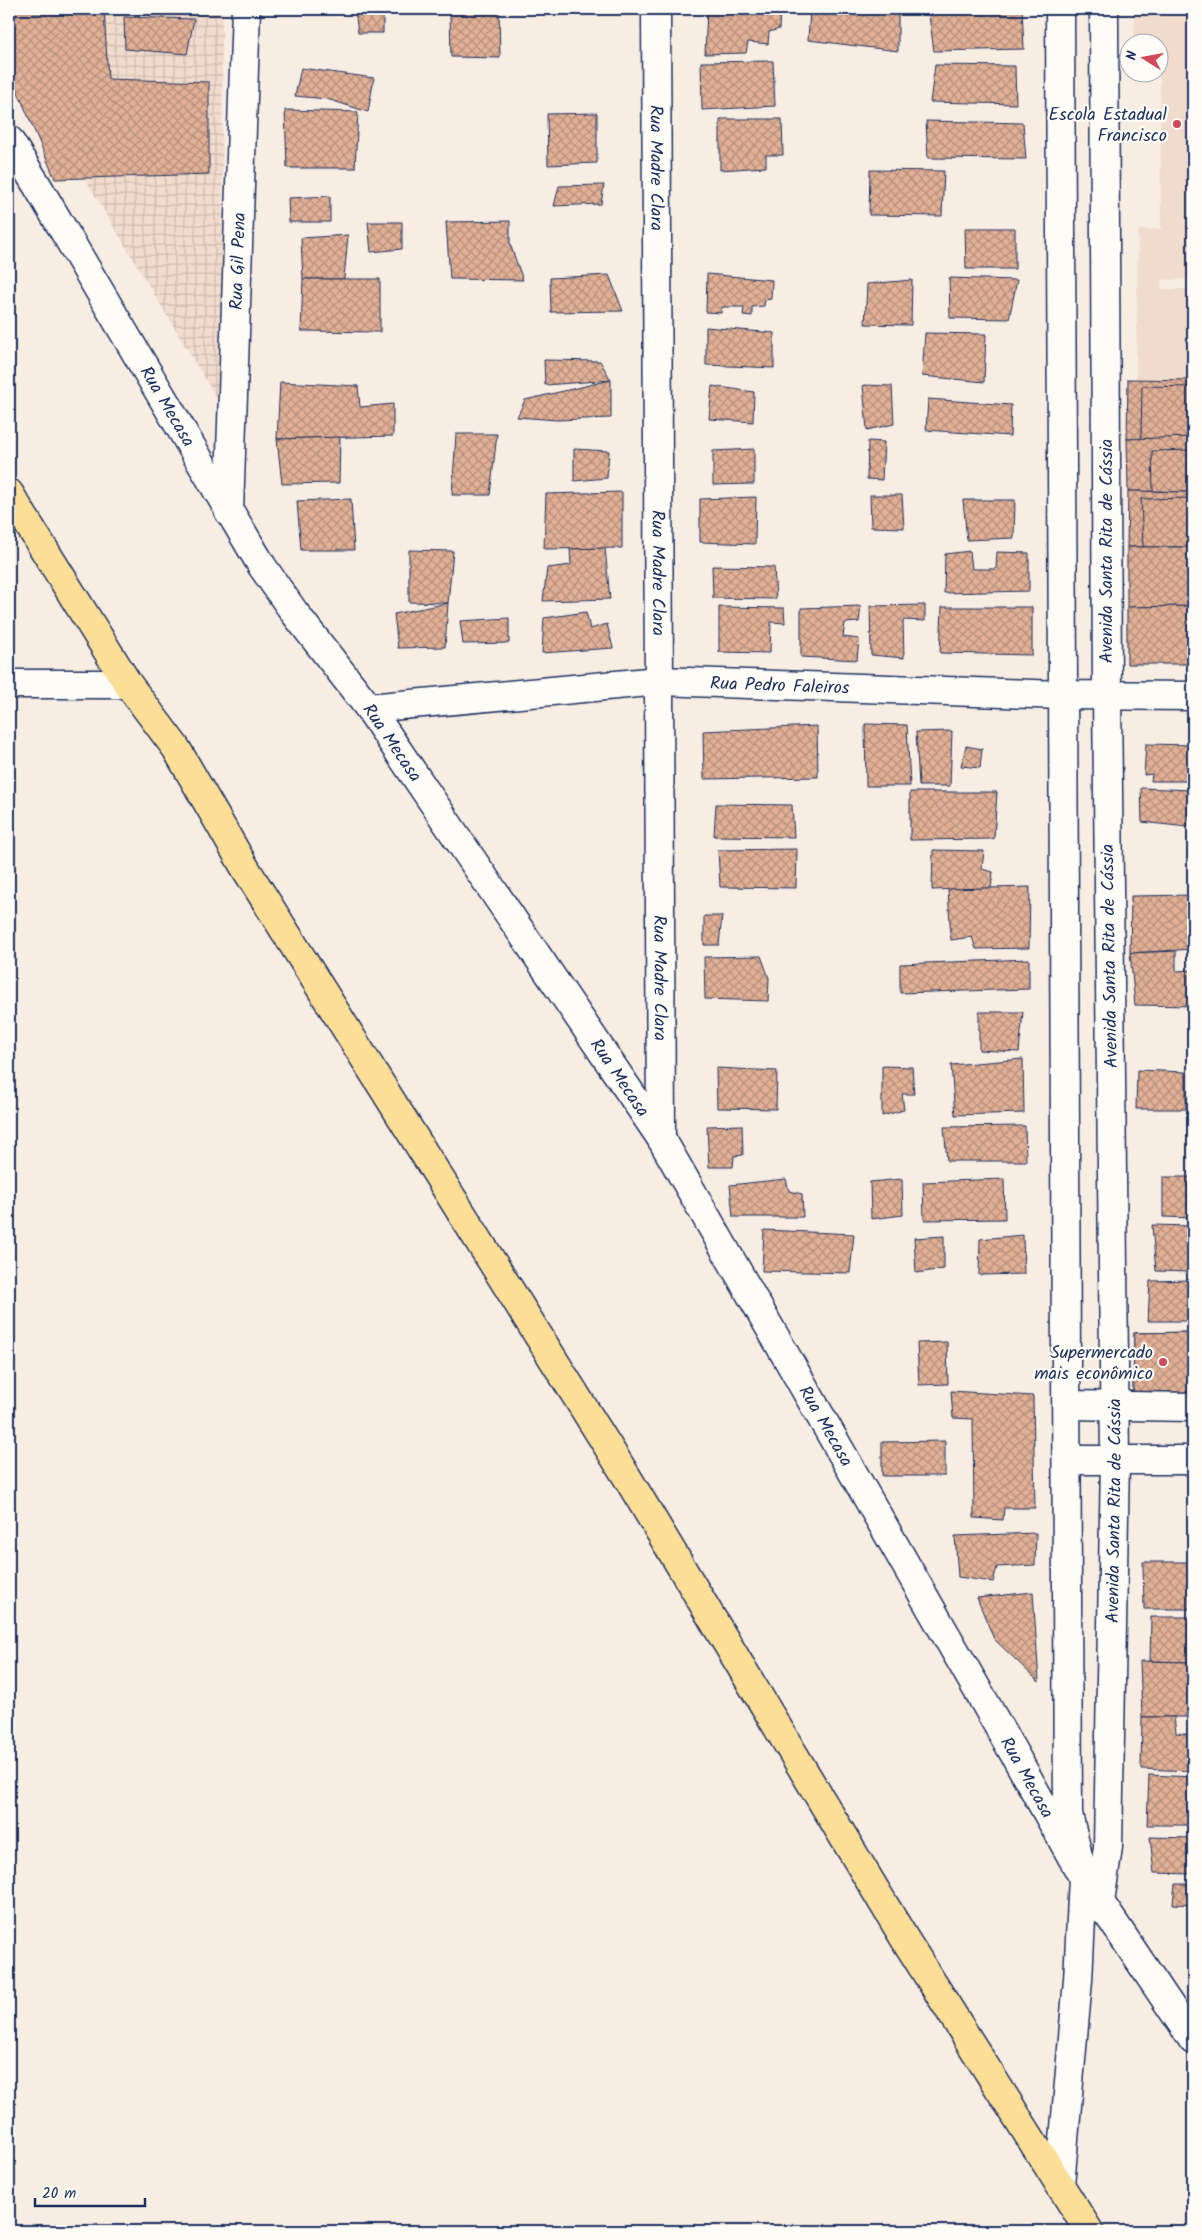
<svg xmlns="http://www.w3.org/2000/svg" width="1202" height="2240" viewBox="0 0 1202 2240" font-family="Kalam,sans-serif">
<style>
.built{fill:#f1dbcc}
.industrial{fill:url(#industrial-grid)}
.building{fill:url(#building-cross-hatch);stroke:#1b2f5e}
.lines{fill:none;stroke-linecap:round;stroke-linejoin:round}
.minor-casing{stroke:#1b2f5e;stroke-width:31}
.major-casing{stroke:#1b2f5e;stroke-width:31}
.minor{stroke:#fdfcf7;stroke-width:28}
.major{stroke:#fcde96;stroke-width:28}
.poi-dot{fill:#d1495b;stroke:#fdfcf7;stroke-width:2}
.labels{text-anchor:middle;stroke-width:4.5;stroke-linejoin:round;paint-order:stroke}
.poi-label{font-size:18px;fill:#1b2f5e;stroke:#fdfcf7;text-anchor:end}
.street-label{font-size:18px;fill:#1b2f5e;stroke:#fdfcf7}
</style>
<defs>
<pattern id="industrial-grid" width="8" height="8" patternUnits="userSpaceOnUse" patternTransform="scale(1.25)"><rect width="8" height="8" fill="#f1dbcc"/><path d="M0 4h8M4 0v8" fill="none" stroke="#cebcb2"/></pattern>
<pattern id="building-cross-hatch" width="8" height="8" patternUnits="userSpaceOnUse" patternTransform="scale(1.25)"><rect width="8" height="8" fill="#e2b095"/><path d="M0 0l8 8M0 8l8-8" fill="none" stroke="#b6907d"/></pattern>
</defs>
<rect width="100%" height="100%" fill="#f8ede3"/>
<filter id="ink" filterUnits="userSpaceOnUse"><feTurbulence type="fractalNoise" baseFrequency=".02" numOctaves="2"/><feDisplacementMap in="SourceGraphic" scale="10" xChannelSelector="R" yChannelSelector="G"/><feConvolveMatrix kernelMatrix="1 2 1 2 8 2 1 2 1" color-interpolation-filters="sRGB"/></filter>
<g filter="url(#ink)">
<polygon class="built" points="1135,9 1193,9 1193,279 1162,280 1161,289 1193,289 1193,380 1136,379 1138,230 1161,229 1160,77 1133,78 1133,73 1160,72 1160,42 1134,42"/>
<polygon class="industrial" points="9,9 222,9 223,409 9,52"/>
<g class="building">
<polygon points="9,9 104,9 108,79 209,82 209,174 55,179 9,71"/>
<polygon points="355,9 383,9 383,33 358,33"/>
<polygon points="477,9 499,9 500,58 451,57 450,13"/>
<polygon points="707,9 780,9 779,29 769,32 768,44 748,42 746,53 705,54"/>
<polygon points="810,9 898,9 898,51 808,40"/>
<polygon points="928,9 1022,9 1024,49 934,51"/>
<polygon points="124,17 194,19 187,54 125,49"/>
<polygon points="773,61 775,106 702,110 701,62"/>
<polygon points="935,65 1015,66 1016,104 930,102"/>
<polygon points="301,68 374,78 368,112 327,99 295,96"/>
<polygon points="285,110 358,112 355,168 287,168"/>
<polygon points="597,113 597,163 548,165 547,114"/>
<polygon points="720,119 782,119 783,155 766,155 766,167 720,170"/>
<polygon points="926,121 1023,123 1026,159 928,158"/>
<polygon points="870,170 944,171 942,216 869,215"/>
<polygon points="604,185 601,204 554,206 559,186"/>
<polygon points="330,196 330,222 289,222 288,198"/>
<polygon points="510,221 510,244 523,280 450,279 446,222"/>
<polygon points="368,222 402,222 402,249 371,252"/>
<polygon points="965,228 1015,228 1015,269 966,269"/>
<polygon points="348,235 344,279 303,279 301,238"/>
<polygon points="707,274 772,280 771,299 765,300 764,306 752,307 752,316 743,315 744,307 722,307 721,313 706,312"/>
<polygon points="609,275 623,311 551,312 550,278"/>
<polygon points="949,278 1017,280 1009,319 950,318"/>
<polygon points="303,279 380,279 380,332 301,331"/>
<polygon points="912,280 911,325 865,324 867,284"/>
<polygon points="706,327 774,333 774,368 706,365"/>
<polygon points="925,333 986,334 984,382 922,376"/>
<polygon points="544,360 600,361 611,380 545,385"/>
<polygon points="1128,379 1193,380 1193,438 1127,439"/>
<polygon points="611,380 611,418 557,420 517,417 525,400"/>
<polygon points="280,382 358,386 360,407 393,404 393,436 277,439"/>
<polygon points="863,385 892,386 894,424 867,430"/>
<polygon points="712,386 754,392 753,422 709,419"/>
<polygon points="1142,386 1193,387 1193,438 1141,439"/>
<polygon points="928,399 1011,405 1010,436 926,430"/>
<polygon points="456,434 497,434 490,495 452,495"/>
<polygon points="340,437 339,483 282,484 277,439"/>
<polygon points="1193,437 1193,492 1128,491 1127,439"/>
<polygon points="868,441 884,442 882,480 867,479"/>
<polygon points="574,449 609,451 607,478 574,481"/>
<polygon points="754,449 754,484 713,485 713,451"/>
<polygon points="1193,450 1193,492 1153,491 1152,451"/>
<polygon points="1128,491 1193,492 1193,547 1127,547"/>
<polygon points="622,492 622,548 544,549 546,494"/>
<polygon points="870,495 902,495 904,528 871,527"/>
<polygon points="756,497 755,544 700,542 700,499"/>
<polygon points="1193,498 1193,547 1143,547 1141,499"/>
<polygon points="351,499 354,550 301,550 297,501"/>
<polygon points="963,500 1015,500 1014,538 967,540"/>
<polygon points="1127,547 1193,547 1193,606 1127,607"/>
<polygon points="605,548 610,599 543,601 547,568 571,565 570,549"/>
<polygon points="409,550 453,551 448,603 409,602"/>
<polygon points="970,551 972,569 996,569 997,552 1029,553 1029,591 944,593 945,554"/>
<polygon points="712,566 774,567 776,599 713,598"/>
<polygon points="448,603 445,647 398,648 394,614"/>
<polygon points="925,605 925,621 903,620 904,658 871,655 870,606"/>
<polygon points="861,606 859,622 845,623 843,637 859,639 857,660 801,657 801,608"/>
<polygon points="1193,606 1193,664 1127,664 1127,607"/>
<polygon points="719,607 784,608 785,623 771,622 770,653 719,652"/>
<polygon points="942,607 1032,607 1032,655 940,653"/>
<polygon points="586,612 590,629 607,624 613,648 542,653 544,618"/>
<polygon points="509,618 509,643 463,644 460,621"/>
<polygon points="865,724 907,725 910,786 866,786"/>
<polygon points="817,726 818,777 704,779 703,731"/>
<polygon points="952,731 950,786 919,786 916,732"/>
<polygon points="1146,744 1193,745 1193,781 1151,781 1152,774 1144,775"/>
<polygon points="966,746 982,749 980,768 961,766"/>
<polygon points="1141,788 1193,790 1193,818 1188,818 1187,827 1142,822"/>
<polygon points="910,792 997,792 994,839 910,840"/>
<polygon points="716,804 792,805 794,837 714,836"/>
<polygon points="797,849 796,888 720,887 718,850"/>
<polygon points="933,850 984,851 982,869 993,872 991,888 932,890"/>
<polygon points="1030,887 1029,948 976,949 972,937 951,940 948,889"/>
<polygon points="1193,895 1193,949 1130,953 1131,896"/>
<polygon points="704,916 722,916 719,945 704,945"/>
<polygon points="1176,951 1176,971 1193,970 1193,1006 1135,1005 1130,953"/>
<polygon points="761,956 769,978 768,1001 705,999 704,957"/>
<polygon points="1029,959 1029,989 900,993 900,964"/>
<polygon points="979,1012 1023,1012 1019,1052 979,1050"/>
<polygon points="1023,1059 1024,1113 955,1115 951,1065"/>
<polygon points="882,1066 912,1067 914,1094 902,1094 904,1110 882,1116"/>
<polygon points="716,1068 777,1071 776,1109 717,1108"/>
<polygon points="1137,1070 1186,1072 1186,1109 1136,1109"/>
<polygon points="742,1125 743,1155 734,1156 733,1167 709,1167 707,1126"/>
<polygon points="1025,1126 1026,1161 947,1161 944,1127"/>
<polygon points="1163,1177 1193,1177 1193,1218 1163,1217"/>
<polygon points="786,1179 789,1191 802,1194 803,1217 733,1217 730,1185"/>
<polygon points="902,1179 903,1215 871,1219 870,1182"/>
<polygon points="1004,1179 1005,1219 924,1220 923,1182"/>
<polygon points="1152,1225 1193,1226 1193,1272 1156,1271"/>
<polygon points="764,1230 854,1234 850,1273 762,1271"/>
<polygon points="1023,1235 1024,1274 979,1275 980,1239"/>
<polygon points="944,1236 944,1269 916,1273 914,1238"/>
<polygon points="1193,1280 1193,1321 1148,1321 1150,1281"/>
<polygon points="1193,1332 1193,1394 1133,1392 1134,1333"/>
<polygon points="1193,1332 1193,1394 1133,1392 1134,1333"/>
<polygon points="947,1342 948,1384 919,1385 917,1343"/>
<polygon points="951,1391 1033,1396 1035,1508 1004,1508 1003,1520 974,1518 973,1419 953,1418"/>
<polygon points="945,1441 945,1476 882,1476 882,1442"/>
<polygon points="1036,1533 1035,1565 997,1567 993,1582 958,1577 955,1536"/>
<polygon points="1143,1562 1193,1562 1193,1609 1144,1609"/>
<polygon points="1033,1592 1039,1682 994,1639 977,1598"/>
<polygon points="1151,1617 1193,1617 1193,1662 1150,1661"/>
<polygon points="1140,1661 1193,1662 1193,1717 1142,1717"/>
<polygon points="1142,1717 1174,1717 1176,1733 1193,1735 1193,1771 1141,1769"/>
<polygon points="1149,1775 1193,1777 1193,1825 1147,1825"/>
<polygon points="1150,1837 1193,1838 1193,1874 1154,1873"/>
<polygon points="1175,1884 1193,1884 1193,1905 1173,1904"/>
</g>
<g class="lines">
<g class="minor-casing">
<g id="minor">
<path id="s1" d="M656,9L661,1138"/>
<path id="s2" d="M9,140L38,187L262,566L294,612L369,708L661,1138L1012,1750L1083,1877L1193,2040"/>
<path id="s3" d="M229,512L246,9"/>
<polyline points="9,684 128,684"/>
<path id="s4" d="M369,708L659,681L1063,695L1193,696"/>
<polyline points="1067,1405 1193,1407"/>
<polyline points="1067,1460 1193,1460"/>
<path id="s5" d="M1099,1909L1108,1847L1115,1460L1107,695L1104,9"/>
<polyline points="1060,2185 1078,1980 1083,1877 1068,1814 1060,9"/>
</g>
</g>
<g class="major-casing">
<polyline id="major" points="9,493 128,684 176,748 244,866 627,1477 906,1941 1089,2231"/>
</g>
<use href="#minor" class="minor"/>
<use href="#major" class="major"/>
</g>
</g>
<g class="poi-dot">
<circle cx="1177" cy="124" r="5"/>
<circle cx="1163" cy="1362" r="5"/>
</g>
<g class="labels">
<g class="poi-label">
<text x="1167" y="120">Escola Estadual<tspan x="1167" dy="21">Francisco</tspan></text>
<text x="1153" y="1358">Supermercado<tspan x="1153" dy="21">mais econômico</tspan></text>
</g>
<g class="street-label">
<text dy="6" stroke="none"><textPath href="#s1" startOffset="159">Rua Madre Clara</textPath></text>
<text dy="6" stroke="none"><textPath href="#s3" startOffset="251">Rua Gil Pena</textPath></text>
<text dy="6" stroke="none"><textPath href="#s2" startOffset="310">Rua Mecasa</textPath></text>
<text transform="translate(1106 551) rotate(-90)" y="6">Avenida Santa Rita de Cássia</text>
<text dy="6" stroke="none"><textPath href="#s1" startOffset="564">Rua Madre Clara</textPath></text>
<text dy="6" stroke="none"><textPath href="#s4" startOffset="412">Rua Pedro Faleiros</textPath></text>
<text dy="6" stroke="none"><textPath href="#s2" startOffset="715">Rua Mecasa</textPath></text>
<text transform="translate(1109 956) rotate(-91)" y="6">Avenida Santa Rita de Cássia</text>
<text dy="6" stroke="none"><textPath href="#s1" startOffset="969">Rua Madre Clara</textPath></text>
<text dy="6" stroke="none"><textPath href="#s2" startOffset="1120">Rua Mecasa</textPath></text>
<text dy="6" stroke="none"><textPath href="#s2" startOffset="1525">Rua Mecasa</textPath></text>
<text dy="6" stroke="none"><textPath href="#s5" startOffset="399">Avenida Santa Rita de Cássia</textPath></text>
<text dy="6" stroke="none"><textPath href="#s2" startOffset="1930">Rua Mecasa</textPath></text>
</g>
</g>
<rect width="1202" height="2240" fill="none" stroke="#fdfcf7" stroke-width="30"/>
<rect x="15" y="15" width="1172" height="2210" fill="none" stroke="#1b2f5e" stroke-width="2" filter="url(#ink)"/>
<g transform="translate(1144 58) rotate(281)"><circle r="24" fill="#fdfcf7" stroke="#a3aaba"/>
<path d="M0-4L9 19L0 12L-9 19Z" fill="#d1495b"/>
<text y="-8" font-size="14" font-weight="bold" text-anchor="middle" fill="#1b2f5e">N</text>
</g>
<path d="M35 2198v8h110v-8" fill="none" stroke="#1b2f5e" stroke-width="2.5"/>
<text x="42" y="2198" font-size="15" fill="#1b2f5e" stroke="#fdfcf7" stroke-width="4" paint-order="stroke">20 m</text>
</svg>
